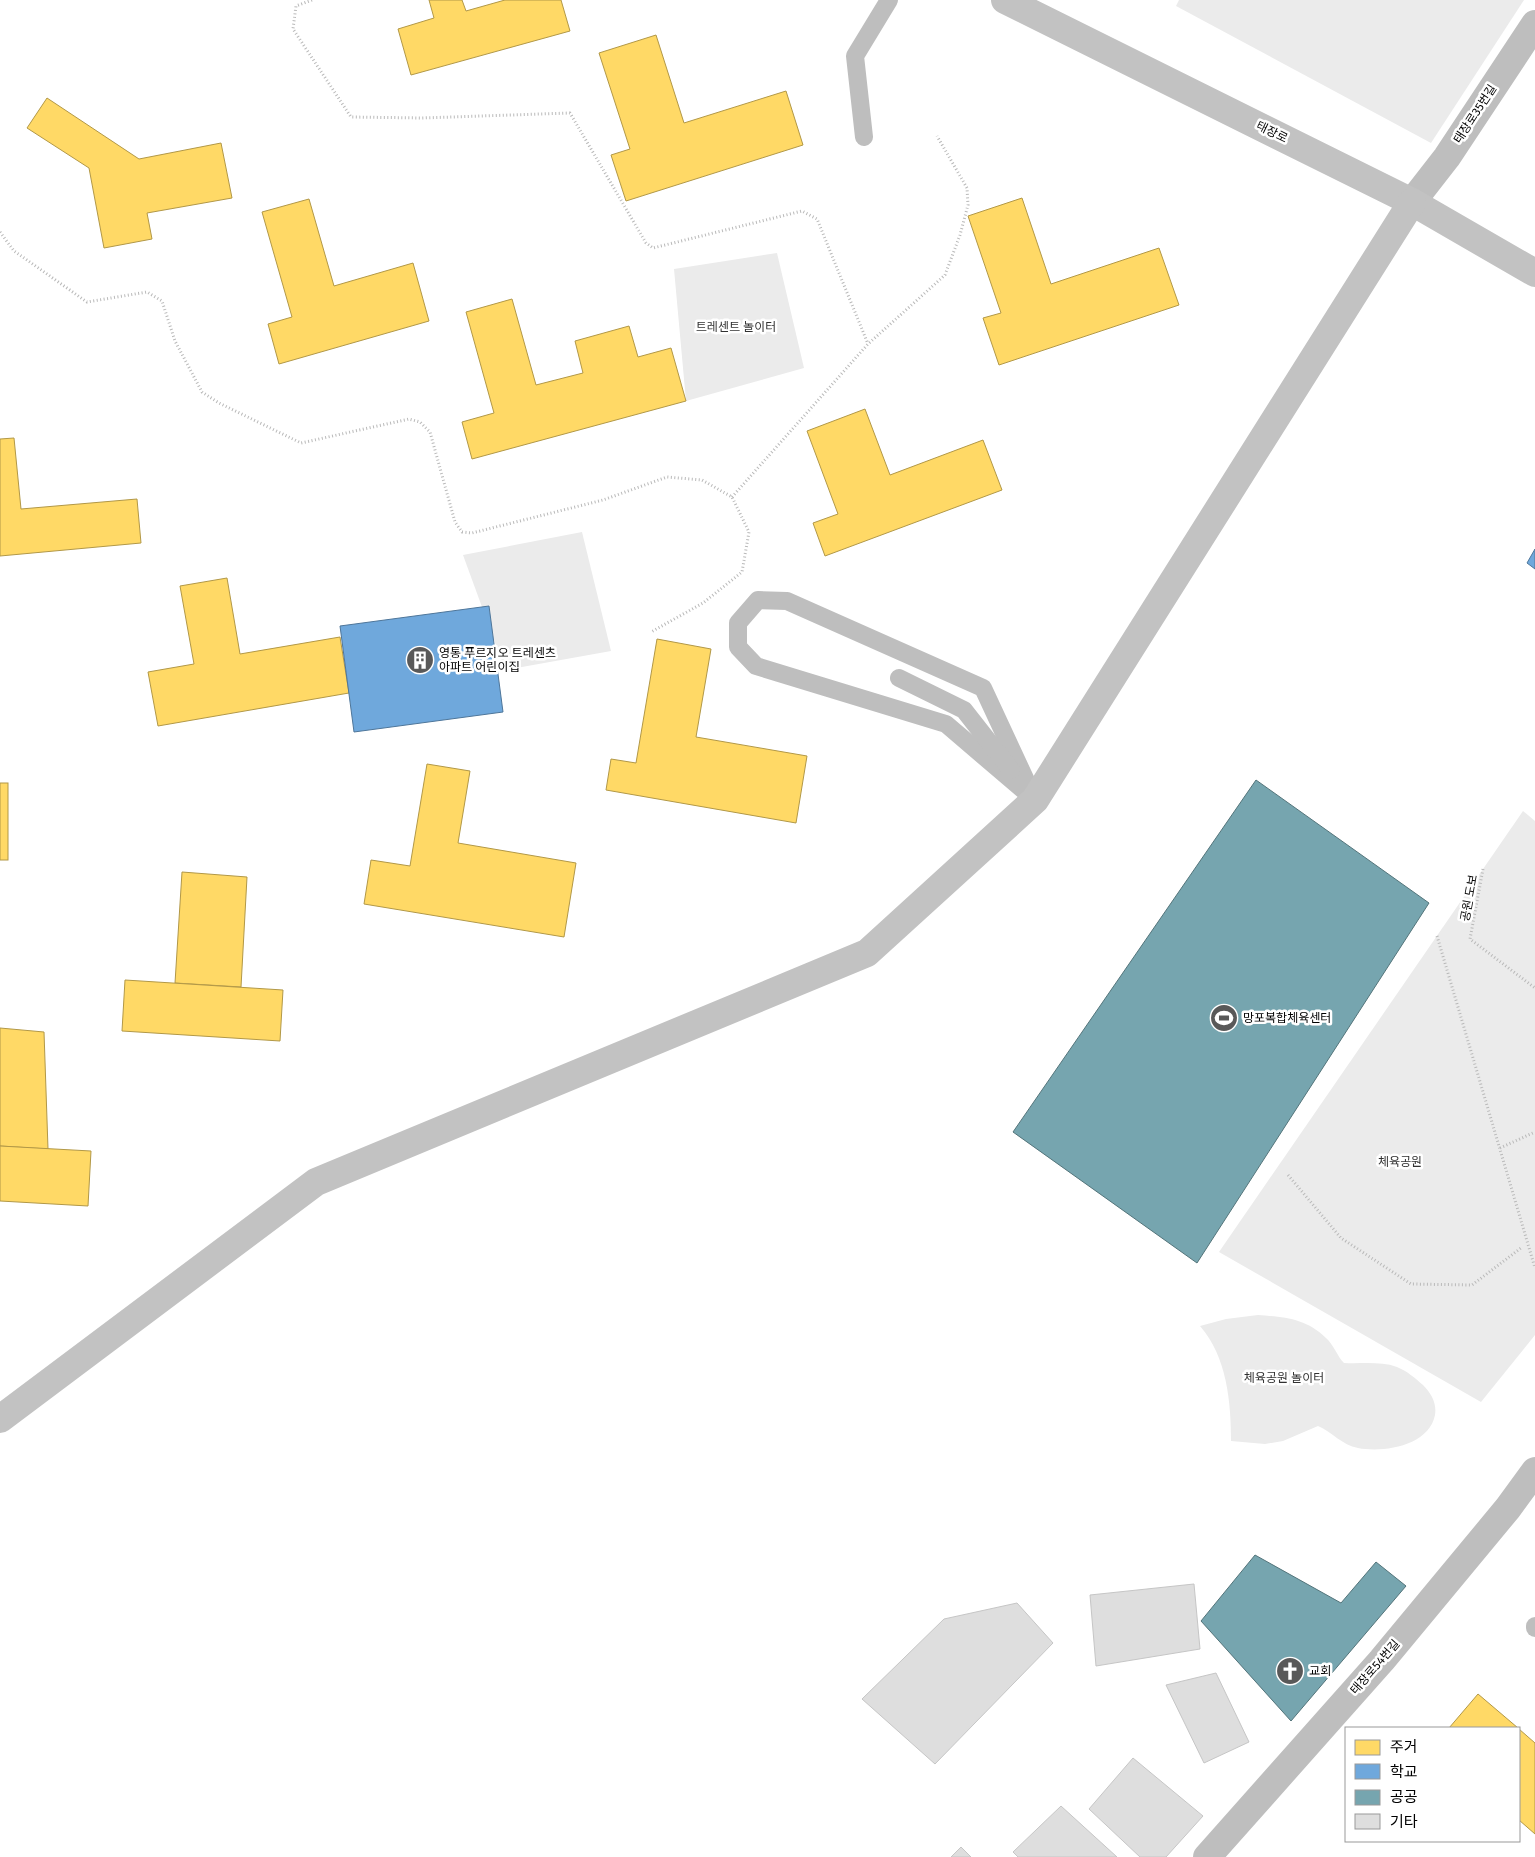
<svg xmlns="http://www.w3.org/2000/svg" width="1535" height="1857" viewBox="0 0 1535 1857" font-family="'Fira Sans','Noto Sans KR',sans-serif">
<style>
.green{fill:#ebebeb}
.homes{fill:#ffd966;stroke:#b29847}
.schools{fill:#6fa8dc;stroke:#4e769a}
.public{fill:#76a5af;stroke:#53747a}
.building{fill:#dedede;stroke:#c6c6c6}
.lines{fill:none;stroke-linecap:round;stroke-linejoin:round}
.path{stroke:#b9b9b9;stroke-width:3;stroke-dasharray:1 2.5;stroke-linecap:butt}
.lane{stroke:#bebebe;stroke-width:18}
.street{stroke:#bebebe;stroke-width:28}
.secondary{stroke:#c2c2c2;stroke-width:28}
.labels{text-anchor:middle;stroke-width:5;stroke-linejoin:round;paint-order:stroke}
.street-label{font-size:12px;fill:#000;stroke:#fff}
.park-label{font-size:12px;fill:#313131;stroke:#fff}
.poi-label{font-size:12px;fill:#000;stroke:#fff;text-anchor:start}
</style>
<rect width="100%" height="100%" fill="#fff"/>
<g class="green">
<polygon points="1179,0 1524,0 1431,143 1176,6"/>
<polygon points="777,253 804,368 686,401 674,269"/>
<polygon points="582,532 611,651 505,670 463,555"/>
<polygon points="1523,811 1535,821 1535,1335 1481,1402 1219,1252"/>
<path d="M1258,1315C1284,1317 1306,1318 1326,1338C1334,1345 1337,1356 1344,1363C1362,1364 1380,1361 1397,1367C1407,1371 1415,1378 1423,1385C1431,1393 1437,1403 1435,1415C1429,1446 1383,1453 1358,1448C1342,1445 1332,1432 1318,1426L1283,1441L1265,1444L1231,1441C1231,1402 1227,1357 1200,1326L1226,1319Z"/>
</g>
<g class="homes">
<polygon points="429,0 462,0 466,11 505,0 561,0 570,31 411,75 398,29 434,18"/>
<polygon points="656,35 684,123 786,91 803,145 626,201 611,155 630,149 599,53"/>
<polygon points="47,98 139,159 221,143 232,198 147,213 152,239 104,248 89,168 27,128"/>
<polygon points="1022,198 1051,284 1159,248 1179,305 999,365 983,318 1001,313 968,216"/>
<polygon points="309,199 334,286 413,263 429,321 279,364 268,324 292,317 262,212"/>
<polygon points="512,299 536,385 583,373 575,341 629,326 638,357 671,348 686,401 472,459 462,422 494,413 466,312"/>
<polygon points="865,409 890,475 983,440 1002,490 825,556 813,523 838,514 807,431"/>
<polygon points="14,438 21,509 137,499 141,543 0,556 0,439"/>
<polygon points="227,578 240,654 340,637 349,693 158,726 148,672 194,664 180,586"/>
<polygon points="657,639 711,649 696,737 807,756 796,823 606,790 611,759 636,763"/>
<polygon points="427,764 470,771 458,843 576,863 564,937 364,904 371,860 410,866"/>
<rect x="0" y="783" width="8" height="77"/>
<polygon points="182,872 247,877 241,987 175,983"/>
<polygon points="125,980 283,990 280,1041 122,1031"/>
<polygon points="0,1028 44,1032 48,1149 0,1146"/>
<polygon points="0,1146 91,1151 88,1206 0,1201"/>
<polygon points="1478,1694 1518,1728 1449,1728"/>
<polygon points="1519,1729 1535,1743 1535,1834 1519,1820"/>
</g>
<g class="schools">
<polygon points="1535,549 1535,569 1527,563"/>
<polygon points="489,606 503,712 354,732 340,626"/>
</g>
<g class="public">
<polygon points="1256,780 1429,903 1197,1263 1013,1132"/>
<polygon points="1255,1555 1341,1603 1376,1562 1406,1586 1291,1721 1201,1621"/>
</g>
<g class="building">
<polygon points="1194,1584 1200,1649 1096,1666 1090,1595"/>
<polygon points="1017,1603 1053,1643 935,1764 862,1699 944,1619"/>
<polygon points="1216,1673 1249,1742 1204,1763 1166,1685"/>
<polygon points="1133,1758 1203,1816 1166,1857 1140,1857 1089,1809"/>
<polygon points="1061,1806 1117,1857 1018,1857 1013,1852"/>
<polygon points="961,1847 971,1857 951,1857"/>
</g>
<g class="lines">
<g class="path">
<polyline points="312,0 296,6 293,29 351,117 422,118 570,113 646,243 653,248 802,211 817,219 868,344"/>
<polyline points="0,232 14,251 87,302 147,292 162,301 175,341 202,392 219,403 301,443 409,419 420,422 430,432 455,522 462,532 472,533 603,500 667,477 702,480 732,497 749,532 742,572 703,603 651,632"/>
<polyline points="732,497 868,344 945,275 960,235 968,205 967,188 937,136"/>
<polyline points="1483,869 1470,939 1535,988"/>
<polyline points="1437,936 1535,1268"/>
<polyline points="1500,1148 1535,1132"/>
<polyline points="1288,1175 1341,1238 1411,1284 1472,1285 1521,1248"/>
</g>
<g class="lane">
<polyline points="864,137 855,56 889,0"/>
<polygon points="758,600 787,601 983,688 1035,800 946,724 756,666 738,647 738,623"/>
<polyline points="899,678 964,710 1011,770"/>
<polyline points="1535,1626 1535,1628"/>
</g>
<g class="street">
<polyline points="1412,202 1447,157 1535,24"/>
<polyline points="1207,1857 1382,1660 1508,1508 1535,1471"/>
</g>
<g class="secondary">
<polyline points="1005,0 1412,202 1535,273"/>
<polyline points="0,1419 316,1182 867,953 1035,800 1412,202"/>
</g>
</g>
<defs>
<g id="building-disc" transform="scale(1.4375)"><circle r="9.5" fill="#595959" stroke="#fff"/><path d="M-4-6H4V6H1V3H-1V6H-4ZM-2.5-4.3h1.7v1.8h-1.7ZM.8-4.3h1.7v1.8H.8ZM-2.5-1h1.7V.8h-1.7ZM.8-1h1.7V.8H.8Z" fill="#fff"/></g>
<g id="stadium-disc" transform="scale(1.4375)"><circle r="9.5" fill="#595959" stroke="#fff"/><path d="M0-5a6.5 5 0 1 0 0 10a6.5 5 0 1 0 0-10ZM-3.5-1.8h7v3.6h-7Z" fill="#fff"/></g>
<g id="church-disc" transform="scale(1.4375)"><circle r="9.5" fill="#595959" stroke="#fff"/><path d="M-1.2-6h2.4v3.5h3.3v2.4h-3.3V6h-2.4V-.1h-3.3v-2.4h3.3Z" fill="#fff"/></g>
</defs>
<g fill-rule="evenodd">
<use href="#building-disc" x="420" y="660"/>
<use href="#stadium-disc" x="1224" y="1018"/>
<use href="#church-disc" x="1290" y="1671"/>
</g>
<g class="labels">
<g class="street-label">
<text transform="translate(1475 114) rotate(-57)" y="4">태장로35번길</text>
<text transform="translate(1272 132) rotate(26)" y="4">태장로</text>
<text transform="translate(1469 898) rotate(-80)" y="4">공원 도보</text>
<text transform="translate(1375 1667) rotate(-49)" y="4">태장로54번길</text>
</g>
<g class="park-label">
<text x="736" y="331">트레센트 놀이터</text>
<text x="1400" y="1166">체육공원</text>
<text x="1284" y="1382">체육공원 놀이터</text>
</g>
<g class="poi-label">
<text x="439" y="657">영통 푸르지오 트레센츠<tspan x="439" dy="14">아파트 어린이집</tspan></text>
<text x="1243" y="1022">망포복합체육센터</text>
<text x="1309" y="1675">교회</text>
</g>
</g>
<rect x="1345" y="1727" width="175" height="115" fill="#ffffff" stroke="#999999"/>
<rect x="1355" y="1740" width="25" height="15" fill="#ffd966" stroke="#999999"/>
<text x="1390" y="1752" font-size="15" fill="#000000">주거</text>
<rect x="1355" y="1764" width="25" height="15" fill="#6fa8dc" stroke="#999999"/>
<text x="1390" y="1777" font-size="15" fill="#000000">학교</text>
<rect x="1355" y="1790" width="25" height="15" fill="#76a5af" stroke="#999999"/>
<text x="1390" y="1802" font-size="15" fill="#000000">공공</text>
<rect x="1355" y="1814" width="25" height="15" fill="#dedede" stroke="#999999"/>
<text x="1390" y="1827" font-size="15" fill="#000000">기타</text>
</svg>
